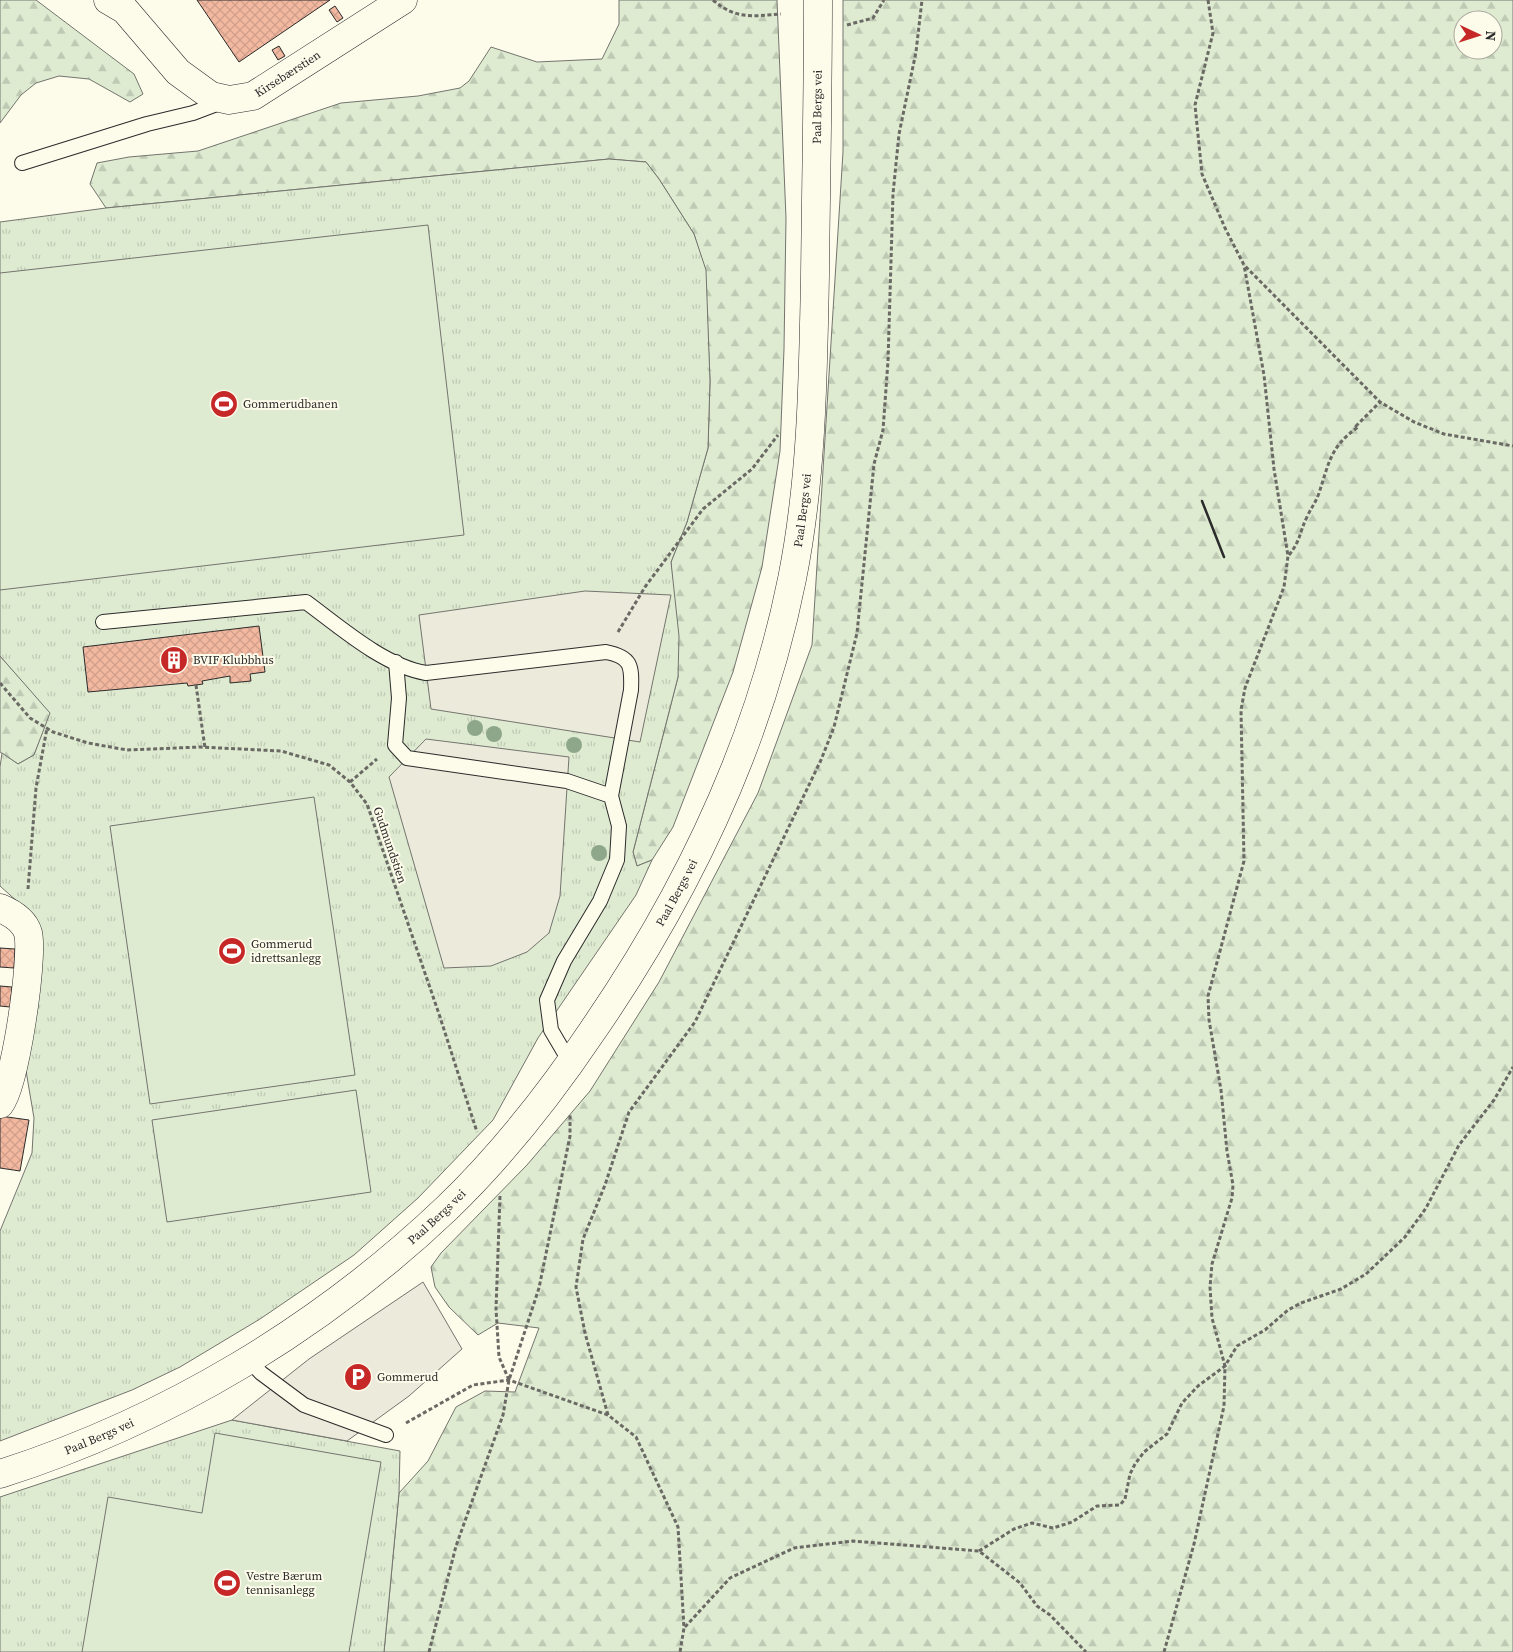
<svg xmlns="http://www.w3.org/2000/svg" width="1513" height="1652" viewBox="0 0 1513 1652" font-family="'Source Serif 4',serif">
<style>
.forest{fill:url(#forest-firs);stroke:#74746e;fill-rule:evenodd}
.park{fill:url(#park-tufts);stroke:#74746e}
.pitch{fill:#deebd1;stroke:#74746e}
.parking{fill:#eceadb;stroke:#74746e}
.building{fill:url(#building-cross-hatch);stroke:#2b2b2b}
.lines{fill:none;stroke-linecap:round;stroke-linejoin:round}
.service-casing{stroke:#2b2b2b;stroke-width:16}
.minor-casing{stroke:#2b2b2b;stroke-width:29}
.tertiary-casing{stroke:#2b2b2b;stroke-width:29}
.path{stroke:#6a6964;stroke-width:3;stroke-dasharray:4 2.5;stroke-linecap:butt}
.service{stroke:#fdfbea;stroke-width:14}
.minor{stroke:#fdfbea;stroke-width:28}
.tertiary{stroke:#fdfbea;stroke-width:28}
.wall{stroke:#2b2b2b;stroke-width:2.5}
.tree{fill:#8ea78a}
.labels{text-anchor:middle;stroke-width:4;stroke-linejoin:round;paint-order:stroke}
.street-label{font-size:12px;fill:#2b2b2b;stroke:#fdfbea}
.poi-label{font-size:12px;fill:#2b2b2b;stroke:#fdfbea;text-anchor:start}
</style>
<defs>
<pattern id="forest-firs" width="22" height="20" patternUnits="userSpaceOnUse" patternTransform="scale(1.25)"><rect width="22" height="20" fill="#deebd1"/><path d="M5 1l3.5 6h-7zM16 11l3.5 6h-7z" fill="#bfcab4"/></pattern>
<pattern id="park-tufts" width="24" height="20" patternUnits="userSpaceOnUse" patternTransform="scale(1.25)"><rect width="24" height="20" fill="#deebd1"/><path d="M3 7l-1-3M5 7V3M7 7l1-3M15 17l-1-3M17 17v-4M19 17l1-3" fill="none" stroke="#bfcab4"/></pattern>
<pattern id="building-cross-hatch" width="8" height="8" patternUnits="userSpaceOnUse" patternTransform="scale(1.25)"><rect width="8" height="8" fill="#f2b8a0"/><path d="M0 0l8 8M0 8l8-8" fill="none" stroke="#d09e8a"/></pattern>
</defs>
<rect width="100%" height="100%" fill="#fdfbea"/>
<g class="forest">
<polygon points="0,0 36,0 134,74 143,94 130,102 89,79 59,76 36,83 21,95 0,123"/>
<polygon points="619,0 777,0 786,218 784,349 780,451 762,567 733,672 673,827 652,860 637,866 633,852 678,677 671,562 687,522 708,448 710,381 705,270 694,234 659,179 646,162 609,159 106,208 90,184 97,163 129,157 198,151 341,103 418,96 460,88 469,81 491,47 537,62 602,59 619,24"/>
<path d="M843,0H1513V1652H384L399,1493L428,1461L456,1407L485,1391L515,1392L539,1328L498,1323L478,1335L449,1307L435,1287L431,1267L441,1253L527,1165L590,1091L659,982L758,793L812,645L843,152ZM1463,20H1493V50H1463Z"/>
<polygon points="0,656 51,713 34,755 18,764 0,752"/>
</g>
<g class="park">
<polygon points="609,159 646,162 659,179 694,234 706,270 710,381 708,448 687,522 671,562 679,636 678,677 633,852 637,866 652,860 636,895 538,1038 493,1120 418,1198 354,1255 260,1319 180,1367 132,1390 0,1441 0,1231 32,1153 34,1118 24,1059 29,912 0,886 0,767 2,753 18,764 34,755 50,713 0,656 0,222 106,208"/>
<polygon points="232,1420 400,1451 399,1493 384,1652 0,1652 0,1497"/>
</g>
<g class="pitch">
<polygon points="428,225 464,535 0,590 0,273"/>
<polygon points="314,797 355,1075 150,1104 110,826"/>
<polygon points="356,1090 371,1192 167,1222 152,1120"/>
<polygon points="215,1433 381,1462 349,1652 82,1652 108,1497 202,1513"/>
</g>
<g class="parking">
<polygon points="585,591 671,595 640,742 431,709 419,615"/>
<polygon points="426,739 569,757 560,896 549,933 527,952 491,966 444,968 389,777"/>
<polygon points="423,1282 462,1349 409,1396 347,1441 232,1420 309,1359"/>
</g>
<g class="building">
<polygon points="197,0 330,0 239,62"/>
<polygon points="335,6 343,18 337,22 329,10"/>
<polygon points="279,46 285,56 278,60 272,50"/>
<polygon points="259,626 265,672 250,674 251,681 230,683 230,676 202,681 203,684 188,686 187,683 88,692 83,647"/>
<polygon points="0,948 15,949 14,968 0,967"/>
<polygon points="0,986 12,987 10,1007 0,1006"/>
<polygon points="0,1116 29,1120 20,1171 0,1168"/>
</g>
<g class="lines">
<g class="service-casing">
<g id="service">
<polyline points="22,163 147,124 193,113 222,102"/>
<path d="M103,622L306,602C340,627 384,666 426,673L606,652C631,657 632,665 631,690L611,796"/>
<polyline points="396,662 399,698 395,745 407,758 567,781 611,796 619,826 617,860 600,901 564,961 547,1000 551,1030 571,1064"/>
<polyline points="248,1359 261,1373 304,1405 386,1435"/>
</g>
</g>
<g class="minor-casing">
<g id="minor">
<path id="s1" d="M108,0L125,10L178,72L211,96L229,100L253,96L403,0"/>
<path d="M0,908C12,913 24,920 28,933C34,956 15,1086 0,1104"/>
</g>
</g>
<g class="tertiary-casing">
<g id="tertiary">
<path id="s2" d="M0,1474C166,1421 321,1328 447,1208C502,1155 550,1094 593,1030C688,892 759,744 792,579C812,479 813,377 815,276C816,184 818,92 818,0"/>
</g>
</g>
<g class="path">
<path d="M713,0C736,20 753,16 781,14"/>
<polyline points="1208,0 1213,33 1195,105 1202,174 1225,228 1244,265 1380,402 1414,422 1444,434 1513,446"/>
<polyline points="847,25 873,18 884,0"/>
<path d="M1289,555C1301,540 1299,533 1307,517C1311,508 1316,502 1319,493C1329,463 1330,447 1358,427L1356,426L1380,402"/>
<polyline points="618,632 645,587 703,509 752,469 778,435"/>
<polyline points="0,683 30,718 53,732 88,743 127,750 200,747 281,751 329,765 350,782 367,804 439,1014 477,1132"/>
<polyline points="196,685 205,748"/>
<polyline points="350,782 377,759"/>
<polyline points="28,889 36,788 47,728"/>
<polyline points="500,1196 496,1309 499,1357 509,1380"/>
<polyline points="608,1415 585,1333 576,1287 583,1239 605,1185 629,1112 695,1022 821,760 834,727 857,633 874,464 883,430 888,361 893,194 899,134 916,52 922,0"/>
<polyline points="406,1423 473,1385 509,1380 608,1415 636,1437 678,1527 684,1628 680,1652"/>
<polyline points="979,1551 1014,1529 1032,1523 1053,1528 1072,1522 1097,1506 1120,1505 1125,1499 1130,1474 1135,1464 1144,1452 1167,1434 1182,1403 1198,1386 1225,1366 1237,1346 1265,1330 1288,1310 1301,1303 1341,1289 1366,1274 1405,1237 1426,1208 1459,1145 1494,1100 1513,1067"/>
<polyline points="685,1627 730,1578 794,1548 853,1541 979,1551 1020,1583 1037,1606 1050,1615 1086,1652"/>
<polyline points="429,1652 456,1546 503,1415 509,1380 539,1288 570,1136 570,1114"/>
<polyline points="1164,1652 1194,1544 1224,1406 1225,1366 1212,1318 1210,1287 1212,1264 1232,1198 1233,1185 1227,1151 1221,1090 1209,1020 1208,996 1244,861 1241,710 1245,688 1284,587 1288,556 1274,469 1264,375 1244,265"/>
</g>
<use href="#service" class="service"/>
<use href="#minor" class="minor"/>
<use href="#tertiary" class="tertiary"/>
<polyline class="wall" points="1202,501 1224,557"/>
</g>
<g class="tree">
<circle cx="475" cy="728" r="8"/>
<circle cx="494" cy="734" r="8"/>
<circle cx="574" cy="745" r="8"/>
<circle cx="599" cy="853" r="8"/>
</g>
<defs>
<g id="stadium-disc" transform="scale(1.4375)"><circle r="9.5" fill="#c62828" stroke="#fdfbea"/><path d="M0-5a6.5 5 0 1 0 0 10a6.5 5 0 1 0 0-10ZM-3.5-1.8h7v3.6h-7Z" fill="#fff"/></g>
<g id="building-disc" transform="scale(1.4375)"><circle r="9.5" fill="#c62828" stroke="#fdfbea"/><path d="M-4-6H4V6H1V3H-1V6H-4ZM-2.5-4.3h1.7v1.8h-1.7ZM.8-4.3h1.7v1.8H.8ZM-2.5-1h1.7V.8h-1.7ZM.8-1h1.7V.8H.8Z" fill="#fff"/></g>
<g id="parking-disc" transform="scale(1.4375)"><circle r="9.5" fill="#c62828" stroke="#fdfbea"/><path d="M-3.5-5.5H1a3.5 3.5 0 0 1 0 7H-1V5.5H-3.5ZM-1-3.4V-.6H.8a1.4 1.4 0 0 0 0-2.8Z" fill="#fff"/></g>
</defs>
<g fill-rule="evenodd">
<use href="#stadium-disc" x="224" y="404"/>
<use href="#building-disc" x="174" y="660"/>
<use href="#stadium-disc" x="232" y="951"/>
<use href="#parking-disc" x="358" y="1377"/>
<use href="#stadium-disc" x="227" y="1583"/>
</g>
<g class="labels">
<g class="street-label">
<text dy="4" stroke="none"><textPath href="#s1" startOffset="226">Kirsebærstien</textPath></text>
<text dy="4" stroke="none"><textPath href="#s2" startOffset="1725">Paal Bergs vei</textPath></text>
<text dy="4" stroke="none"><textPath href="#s2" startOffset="1321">Paal Bergs vei</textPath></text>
<text transform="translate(390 845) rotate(71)" y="4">Gudmundstien</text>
<text dy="4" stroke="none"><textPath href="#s2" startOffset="916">Paal Bergs vei</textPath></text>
<text dy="4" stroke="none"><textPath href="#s2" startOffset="511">Paal Bergs vei</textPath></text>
<text dy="4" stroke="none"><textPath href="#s2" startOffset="106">Paal Bergs vei</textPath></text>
</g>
<g class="poi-label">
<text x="243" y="408">Gommerudbanen</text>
<text x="193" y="664">BVIF Klubbhus</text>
<text x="251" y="948">Gommerud<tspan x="251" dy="14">idrettsanlegg</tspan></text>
<text x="377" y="1381">Gommerud</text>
<text x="246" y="1580">Vestre Bærum<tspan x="246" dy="14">tennisanlegg</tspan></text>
</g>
</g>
<g transform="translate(1478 35) rotate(94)"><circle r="24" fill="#fdfbea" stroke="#a9a89e"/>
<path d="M0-4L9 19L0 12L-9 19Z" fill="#c62828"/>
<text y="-8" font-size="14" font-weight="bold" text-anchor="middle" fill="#2b2b2b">N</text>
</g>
</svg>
